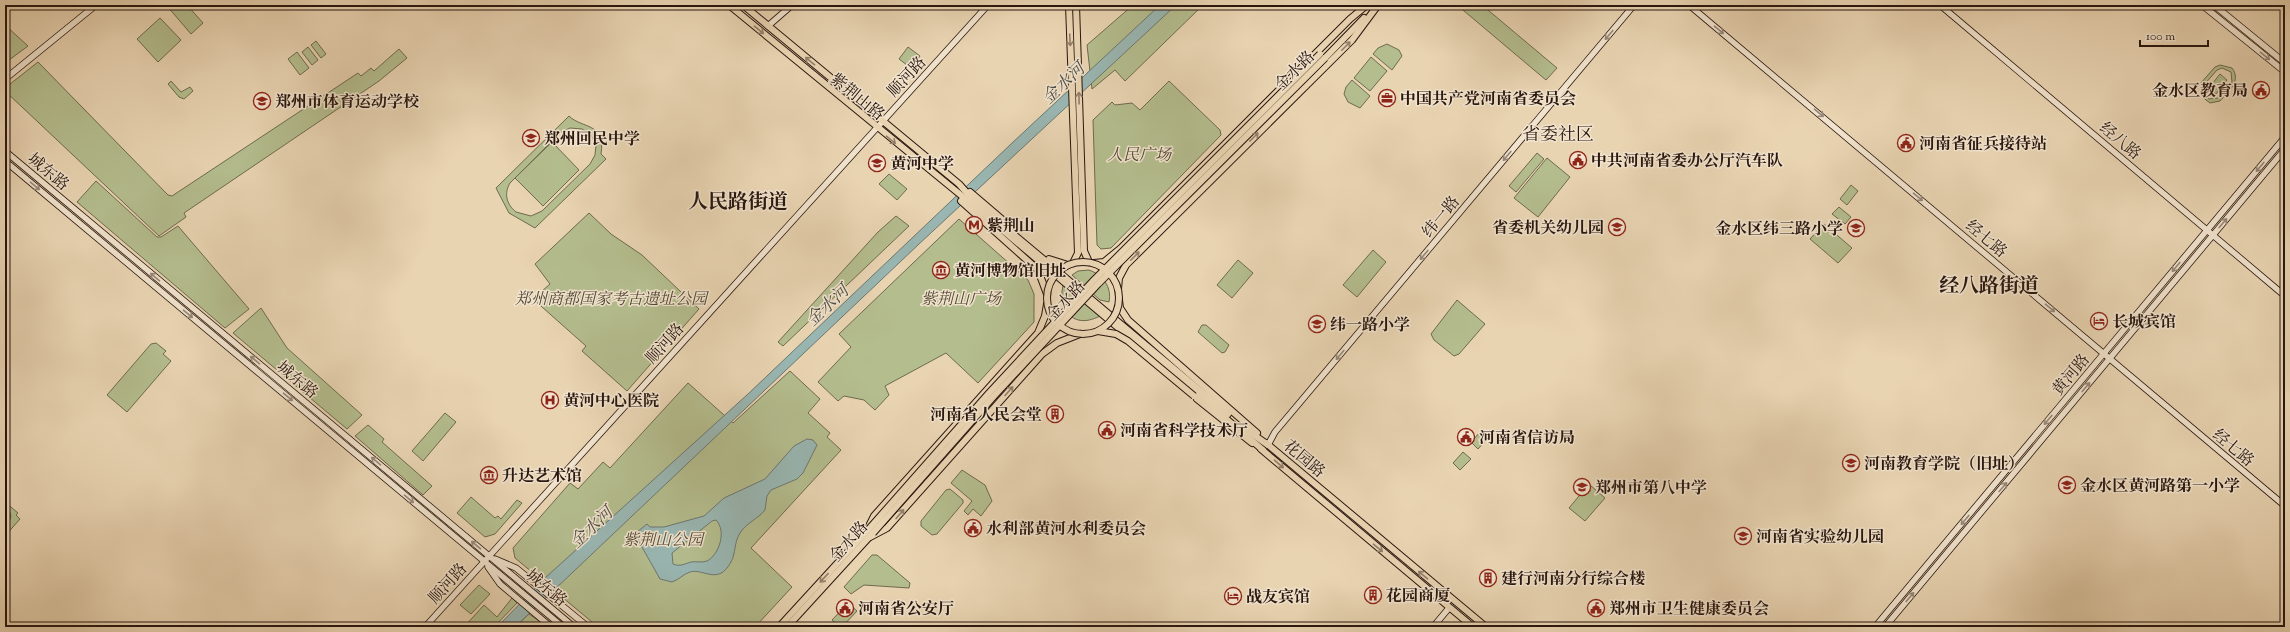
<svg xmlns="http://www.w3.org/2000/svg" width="2290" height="632" viewBox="0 0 2290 632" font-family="'Sorts Mill Goudy','Noto Serif SC',serif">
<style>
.green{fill:#b4bd8e;stroke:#6e6a4e;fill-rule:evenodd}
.water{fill:#99b7b3;stroke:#6c7771;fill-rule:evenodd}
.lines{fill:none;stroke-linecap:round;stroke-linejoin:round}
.secondary-casing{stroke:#28160f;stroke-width:7}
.primary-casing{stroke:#28160f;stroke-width:8}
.secondary{stroke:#f1e3cd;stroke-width:5.5}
.primary{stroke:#e9d4b2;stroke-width:6}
.primary-bridge-casing{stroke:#28160f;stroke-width:8;stroke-linecap:butt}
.primary-bridge{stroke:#e9d4b2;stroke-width:6}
.oneway{stroke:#927e69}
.oneway2{stroke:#978778}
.labels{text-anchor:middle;stroke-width:3;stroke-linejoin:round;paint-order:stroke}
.street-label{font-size:16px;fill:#28160f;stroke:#f1e3cd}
.poi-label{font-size:16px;font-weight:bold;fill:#28160f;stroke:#f1e3cd;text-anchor:start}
.park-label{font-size:16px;font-style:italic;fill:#524835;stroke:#f1e3cd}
.water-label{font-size:17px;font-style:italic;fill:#504e48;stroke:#f1e3cd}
.quarter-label{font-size:18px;fill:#28160f;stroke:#f1e3cd}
.district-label{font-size:20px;font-weight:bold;fill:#28160f;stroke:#f1e3cd}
</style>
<rect width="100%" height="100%" fill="#e9d4b2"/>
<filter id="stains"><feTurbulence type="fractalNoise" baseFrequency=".005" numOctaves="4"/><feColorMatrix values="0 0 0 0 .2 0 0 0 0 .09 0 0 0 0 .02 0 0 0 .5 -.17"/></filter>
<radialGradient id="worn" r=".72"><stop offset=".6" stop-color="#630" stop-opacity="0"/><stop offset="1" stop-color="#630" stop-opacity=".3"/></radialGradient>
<g class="green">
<polygon points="169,5 187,5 203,23 191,34 167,6"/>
<polygon points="1133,5 1203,5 1125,81 1115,70 1092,89 1087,45"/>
<polygon points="1457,5 1482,5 1557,68 1546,80"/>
<polygon points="160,18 181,40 158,62 137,39"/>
<polygon points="5,25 28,46 5,63"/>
<polygon points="316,41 326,54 321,58 311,45"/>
<polygon points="1387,44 1399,50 1402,56 1392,70 1373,54 1378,48"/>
<polygon points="308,47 318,60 312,65 302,52"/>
<polygon points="908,47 920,56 911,68 899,59"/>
<polygon points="399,49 407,58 379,81 184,213 186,217 159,236 5,91 5,88 38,62 168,195 172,196 358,73 361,76 371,68 374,71"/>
<polygon points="297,52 309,68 300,75 288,59"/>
<polygon points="1371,57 1387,71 1370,91 1354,78"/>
<path d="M2220,65L2232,68C2242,81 2228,92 2220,101L2210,103L2201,96L2200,84L2215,67ZM2222,68L2231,72L2232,82L2218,98L2209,99L2204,94L2203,86L2217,70Z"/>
<polygon points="2220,74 2227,80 2216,94 2209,88"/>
<polygon points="1352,80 1370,96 1360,108 1348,102 1344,94 1346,87"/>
<polygon points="171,81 181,92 190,87 193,91 184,99 179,97 168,84"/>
<polygon points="1169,81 1220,130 1221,135 1111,248 1101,249 1097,245 1093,120 1112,102 1115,105 1132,103 1140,110"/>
<path d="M569,116C582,129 606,122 601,154L606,159L535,228L509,213L496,188ZM570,128L582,129L591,135L596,145L595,155L590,164L542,211L531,216L516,212C506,204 504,193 510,183L560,133Z"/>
<polygon points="552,142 579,170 543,206 515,178"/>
<polygon points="1537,153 1544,159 1516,192 1509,186"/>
<polygon points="1547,158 1570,177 1538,217 1514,198"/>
<polygon points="889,174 907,189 897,200 879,184"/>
<polygon points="96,181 157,237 161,237 178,226 249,309 225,328 77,202"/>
<polygon points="1851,185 1858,191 1847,205 1840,199"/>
<polygon points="1839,207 1851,217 1845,224 1832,214"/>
<polygon points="589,213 611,234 642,255 699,309 627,391 582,351 586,346 533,299 550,284 535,264"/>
<polygon points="896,216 909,226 783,346 778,342 878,232"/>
<polygon points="959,219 1028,280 1034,294 1034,322 978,383 946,353 885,386 889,395 875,410 864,400 844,396 838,401 818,382 851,347 839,334"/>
<polygon points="1824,224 1852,248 1838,263 1810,239"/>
<polygon points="1373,250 1386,262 1357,297 1343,285"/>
<polygon points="1238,260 1253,273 1232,298 1217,285"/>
<path d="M1089,270C1103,275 1112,287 1109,302L1100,300L1072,275L1078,271Z"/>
<path d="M1063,285L1073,288L1102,315C1082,326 1067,321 1061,299Z"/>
<polygon points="1457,300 1485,324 1459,354 1454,356 1434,340 1431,334"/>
<polygon points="261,308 287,348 362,415 347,429 233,333"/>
<polygon points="1202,325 1206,325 1229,345 1225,352 1222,353 1198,332"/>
<polygon points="156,343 166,351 163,354 171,361 127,412 107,395 151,344"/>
<polygon points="790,371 820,399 808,413 830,433 827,437 841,450 751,548 792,587 755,627 598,627 515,558 513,548 570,483 578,489 603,462 610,468 688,383 733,423"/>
<polygon points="445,413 456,422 423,461 412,451"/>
<polygon points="368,425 384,439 382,442 432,486 423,495 355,436"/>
<polygon points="1481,431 1488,438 1478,449 1471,442"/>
<polygon points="1463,452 1471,459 1460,470 1453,463"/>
<polygon points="962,470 985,485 992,501 981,516 973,509 968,515 964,511 972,501 951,483"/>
<polygon points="1589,484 1605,498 1585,521 1569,508"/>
<polygon points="950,489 963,500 963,503 937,534 932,535 921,526 921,521 946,490"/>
<polygon points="471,497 495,518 498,516 501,519 517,500 522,503 495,534 485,537 457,513"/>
<polygon points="5,502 18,513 16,515 20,519 5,536 5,520 9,522 11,516 9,510 5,507"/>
<polygon points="872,555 877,555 910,583 909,588 864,585 851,594 844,587"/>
<polygon points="479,585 490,594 471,614 460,605"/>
<polygon points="512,598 517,603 494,627 464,627 484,605 497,617"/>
<polygon points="848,603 857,611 842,627 840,627 832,620"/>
<polygon points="529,614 542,623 538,627 515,627"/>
</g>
<g class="water">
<polygon points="1160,5 1176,5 919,244 515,627 497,627 545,578 748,394 1011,144"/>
<path d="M807,439L813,440L817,445L803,473L797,479L771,490L767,496L765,510C758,519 746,523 740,533C734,542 736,553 731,562C718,586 704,568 690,572C683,574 679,580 672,582L660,579L638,540L632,536L647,524L650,527H664L704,516L724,498L765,479L794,446ZM716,520C727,531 719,555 707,561C702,563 696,561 691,562C684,564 680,567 673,564L672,553L712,521Z"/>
</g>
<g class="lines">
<g class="secondary-casing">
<g id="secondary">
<polyline points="1689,5 2285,506"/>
<polyline points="1940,5 2285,296"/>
<polyline points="2202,5 2285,72"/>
<polyline points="2214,5 2285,63"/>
<polyline points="768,26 792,5"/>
<polyline points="5,79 96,5"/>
<polyline points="5,151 574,627"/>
<polyline points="5,161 563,627"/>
<polyline points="1268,445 1275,432 1634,5"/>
<polyline points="495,559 516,568 588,627"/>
<polyline points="488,567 500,584 551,627"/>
<polyline points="425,627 988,5"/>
<polyline points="1433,627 1449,608"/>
<polyline points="1875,627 2285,137"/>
<polyline points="1885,627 2285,149"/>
</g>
</g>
<g class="primary-casing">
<g id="primary">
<polyline points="729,5 973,205 1263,450"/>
<polyline points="743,5 959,184 975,202 1228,414"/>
<polyline points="1069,5 1078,253 1073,263"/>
<polyline points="1076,5 1084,251 1089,262"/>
<polyline points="1325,58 1364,18"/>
<polyline points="970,192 1004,221"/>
<polyline points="961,201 1038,270 1047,294"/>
<polyline points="1049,259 1068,265"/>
<polyline points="1094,263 1104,262 1121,248 1350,19 1367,5"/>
<polyline points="1118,289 1119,278 1126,265 1352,40 1378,5"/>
<polyline points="1119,300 1120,308 1128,320 1257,433"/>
<polyline points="1197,399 1252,443"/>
<polyline points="1244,428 1268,445"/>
<polyline points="1266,443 1486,627"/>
<polyline points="1261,449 1473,627"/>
<polyline points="866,532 874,516 1038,333 1045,316 1047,304"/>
<polyline points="870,537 887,528 1042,354 1057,343 1080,334"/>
<polyline points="779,627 868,530"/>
<polyline points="787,627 872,534"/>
</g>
</g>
<use href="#secondary" class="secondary"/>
<use href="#primary" class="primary"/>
<g class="primary-bridge-casing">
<g id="primary-bridge">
<circle cx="1083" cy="298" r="36"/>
<polyline points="1098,331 1116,334 1128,341 1194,396"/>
<polyline points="869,529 990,392 1094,280 1320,54"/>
<polyline points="873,533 994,396 1098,284 1325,58"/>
</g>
</g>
<use href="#primary-bridge" class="primary-bridge"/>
</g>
<defs><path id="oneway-shaft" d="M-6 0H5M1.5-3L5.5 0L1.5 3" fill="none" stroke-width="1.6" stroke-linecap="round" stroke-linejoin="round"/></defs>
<g class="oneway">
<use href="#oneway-shaft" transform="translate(759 30) rotate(40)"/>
<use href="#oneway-shaft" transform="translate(1070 40) rotate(87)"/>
<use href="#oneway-shaft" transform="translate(1346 46) rotate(-45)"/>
<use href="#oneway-shaft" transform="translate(810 61) rotate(-141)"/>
<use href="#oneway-shaft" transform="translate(1079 98) rotate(-91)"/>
<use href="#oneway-shaft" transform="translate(1254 137) rotate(-45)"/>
<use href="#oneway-shaft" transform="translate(891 140) rotate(40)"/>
<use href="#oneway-shaft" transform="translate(1135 256) rotate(-45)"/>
<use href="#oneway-shaft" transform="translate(1009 391) rotate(-48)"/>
<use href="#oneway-shaft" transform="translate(1279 464) rotate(41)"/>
<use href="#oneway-shaft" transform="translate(900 514) rotate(-49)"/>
<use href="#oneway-shaft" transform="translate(1378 548) rotate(40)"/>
<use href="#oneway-shaft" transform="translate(1423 575) rotate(-140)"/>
<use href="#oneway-shaft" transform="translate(824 578) rotate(133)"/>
</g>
<g class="oneway2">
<use href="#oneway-shaft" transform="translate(1719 30) rotate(40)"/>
<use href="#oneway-shaft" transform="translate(1609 35) rotate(130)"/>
<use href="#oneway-shaft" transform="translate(2265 56) rotate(39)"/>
<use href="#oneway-shaft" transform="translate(1819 113) rotate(40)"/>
<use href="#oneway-shaft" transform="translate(1507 156) rotate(130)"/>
<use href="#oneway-shaft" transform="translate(2260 167) rotate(130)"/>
<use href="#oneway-shaft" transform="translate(35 186) rotate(40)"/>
<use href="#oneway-shaft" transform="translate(1918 197) rotate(40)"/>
<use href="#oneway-shaft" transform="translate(2223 223) rotate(-50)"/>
<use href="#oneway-shaft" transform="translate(1424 255) rotate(130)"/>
<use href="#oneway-shaft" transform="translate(2176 267) rotate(130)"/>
<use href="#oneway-shaft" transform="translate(155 277) rotate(-140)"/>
<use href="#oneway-shaft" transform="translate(2050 308) rotate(40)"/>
<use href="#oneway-shaft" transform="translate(188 314) rotate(40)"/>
<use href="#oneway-shaft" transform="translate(1340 355) rotate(130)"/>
<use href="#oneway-shaft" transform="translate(255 360) rotate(-140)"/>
<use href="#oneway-shaft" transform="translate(2086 387) rotate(-50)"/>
<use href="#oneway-shaft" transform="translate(288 397) rotate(40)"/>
<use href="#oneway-shaft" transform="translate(2048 420) rotate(130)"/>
<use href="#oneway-shaft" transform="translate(376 461) rotate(-140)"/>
<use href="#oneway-shaft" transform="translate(2003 487) rotate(-50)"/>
<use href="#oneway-shaft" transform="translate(409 499) rotate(40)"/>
<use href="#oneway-shaft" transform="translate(1965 520) rotate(130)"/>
<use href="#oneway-shaft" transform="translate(476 545) rotate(-140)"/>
<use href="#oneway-shaft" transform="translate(1910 597) rotate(-50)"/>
</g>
<defs>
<g id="civic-ring" transform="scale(0.9)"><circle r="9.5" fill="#f1e3cd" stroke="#8f2418" stroke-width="1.5"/><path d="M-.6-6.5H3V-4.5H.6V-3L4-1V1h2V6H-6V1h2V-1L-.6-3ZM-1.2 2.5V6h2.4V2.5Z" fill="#8f2418"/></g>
<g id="office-ring" transform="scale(0.9)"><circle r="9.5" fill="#f1e3cd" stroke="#8f2418" stroke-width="1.5"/><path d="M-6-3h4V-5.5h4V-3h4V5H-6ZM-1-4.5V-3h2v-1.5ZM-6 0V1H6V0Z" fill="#8f2418"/></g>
<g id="school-ring" transform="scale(0.9)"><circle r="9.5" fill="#f1e3cd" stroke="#8f2418" stroke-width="1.5"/><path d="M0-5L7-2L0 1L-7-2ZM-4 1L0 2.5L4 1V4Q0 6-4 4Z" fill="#8f2418"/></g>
<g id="metro-ring" transform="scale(0.9)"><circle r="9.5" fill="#f1e3cd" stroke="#8f2418" stroke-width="1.5"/><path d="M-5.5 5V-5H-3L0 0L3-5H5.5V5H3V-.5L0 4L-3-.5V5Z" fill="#8f2418"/></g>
<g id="museum-ring" transform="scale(0.9)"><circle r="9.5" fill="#f1e3cd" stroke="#8f2418" stroke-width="1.5"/><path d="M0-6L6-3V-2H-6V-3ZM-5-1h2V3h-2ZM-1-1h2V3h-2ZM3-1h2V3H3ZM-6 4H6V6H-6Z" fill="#8f2418"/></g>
<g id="hotel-ring" transform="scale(0.9)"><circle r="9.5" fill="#f1e3cd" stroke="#8f2418" stroke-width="1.5"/><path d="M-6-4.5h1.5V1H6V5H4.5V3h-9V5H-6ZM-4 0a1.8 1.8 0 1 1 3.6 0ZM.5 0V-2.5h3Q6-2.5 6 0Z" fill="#8f2418"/></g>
<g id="hospital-ring" transform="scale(0.9)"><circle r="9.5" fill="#f1e3cd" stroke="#8f2418" stroke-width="1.5"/><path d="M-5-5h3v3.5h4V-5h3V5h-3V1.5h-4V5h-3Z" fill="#8f2418"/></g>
<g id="building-ring" transform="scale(0.9)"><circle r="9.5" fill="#f1e3cd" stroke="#8f2418" stroke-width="1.5"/><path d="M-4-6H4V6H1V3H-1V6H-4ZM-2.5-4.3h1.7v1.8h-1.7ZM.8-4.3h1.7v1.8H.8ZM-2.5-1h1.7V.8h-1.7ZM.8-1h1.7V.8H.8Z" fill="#8f2418"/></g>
<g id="university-ring" transform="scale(0.9)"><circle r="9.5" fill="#f1e3cd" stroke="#8f2418" stroke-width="1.5"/><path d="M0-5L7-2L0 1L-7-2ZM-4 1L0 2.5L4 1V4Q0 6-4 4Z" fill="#8f2418"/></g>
</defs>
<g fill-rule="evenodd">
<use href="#civic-ring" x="2261" y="90"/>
<use href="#office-ring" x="1387" y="98"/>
<use href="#school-ring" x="262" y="101"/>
<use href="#school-ring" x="531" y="138"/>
<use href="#civic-ring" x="1906" y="143"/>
<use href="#civic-ring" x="1578" y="160"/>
<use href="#school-ring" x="877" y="163"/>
<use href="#metro-ring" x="974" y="225"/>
<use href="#school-ring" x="1617" y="227"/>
<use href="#school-ring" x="1856" y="228"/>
<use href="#museum-ring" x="941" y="270"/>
<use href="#hotel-ring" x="2099" y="321"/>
<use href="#school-ring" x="1317" y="324"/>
<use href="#hospital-ring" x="550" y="400"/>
<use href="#building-ring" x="1055" y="414"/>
<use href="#civic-ring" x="1107" y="430"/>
<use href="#civic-ring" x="1466" y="437"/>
<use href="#university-ring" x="1851" y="463"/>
<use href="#museum-ring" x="489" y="475"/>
<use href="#school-ring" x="2067" y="485"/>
<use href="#school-ring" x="1582" y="487"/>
<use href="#civic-ring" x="973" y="528"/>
<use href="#school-ring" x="1743" y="536"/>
<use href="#building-ring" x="1488" y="578"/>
<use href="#building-ring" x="1373" y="595"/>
<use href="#hotel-ring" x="1233" y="596"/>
<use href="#civic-ring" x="845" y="608"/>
<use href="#civic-ring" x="1596" y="608"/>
</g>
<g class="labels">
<g class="street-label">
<text transform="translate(1294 70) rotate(-45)" y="6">金水路</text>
<text transform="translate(906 76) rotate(-47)" y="6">顺河路</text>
<text transform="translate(858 96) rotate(39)" y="6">紫荆山路</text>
<text transform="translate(2121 140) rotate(40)" y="6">经八路</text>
<text transform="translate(49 171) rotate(40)" y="6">城东路</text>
<text transform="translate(1440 216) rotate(-50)" y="6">纬一路</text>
<text transform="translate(1987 238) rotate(40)" y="6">经七路</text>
<text transform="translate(1065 300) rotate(-47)" y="6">金水路</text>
<text transform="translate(664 343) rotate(-48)" y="6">顺河路</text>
<text transform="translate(2070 374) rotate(-50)" y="6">黄河路</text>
<text transform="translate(298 379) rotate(40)" y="6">城东路</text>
<text transform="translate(2234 447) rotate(40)" y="6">经七路</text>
<text transform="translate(1305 458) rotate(40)" y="6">花园路</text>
<text transform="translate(848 541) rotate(-48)" y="6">金水路</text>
<text transform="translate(447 583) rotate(-48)" y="6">顺河路</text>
<text transform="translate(547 587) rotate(40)" y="6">城东路</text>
</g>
<g class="poi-label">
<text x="2248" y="96" text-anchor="end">金水区教育局</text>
<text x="1400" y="104">中国共产党河南省委员会</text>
<text x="275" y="107">郑州市体育运动学校</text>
<text x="544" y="144">郑州回民中学</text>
<text x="1919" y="149">河南省征兵接待站</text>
<text x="1591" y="166">中共河南省委办公厅汽车队</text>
<text x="890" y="169">黄河中学</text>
<text x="987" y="231">紫荆山</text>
<text x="1604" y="233" text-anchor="end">省委机关幼儿园</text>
<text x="1843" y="234" text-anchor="end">金水区纬三路小学</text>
<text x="954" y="276">黄河博物馆旧址</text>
<text x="2112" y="327">长城宾馆</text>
<text x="1330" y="330">纬一路小学</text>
<text x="563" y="406">黄河中心医院</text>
<text x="1042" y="420" text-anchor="end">河南省人民会堂</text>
<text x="1120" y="436">河南省科学技术厅</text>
<text x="1479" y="443">河南省信访局</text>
<text x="1864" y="469">河南教育学院（旧址）</text>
<text x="502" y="481">升达艺术馆</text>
<text x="2080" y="491">金水区黄河路第一小学</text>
<text x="1595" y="493">郑州市第八中学</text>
<text x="986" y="534">水利部黄河水利委员会</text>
<text x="1756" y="542">河南省实验幼儿园</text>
<text x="1501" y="584">建行河南分行综合楼</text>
<text x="1386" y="601">花园商厦</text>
<text x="1246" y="602">战友宾馆</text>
<text x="858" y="614">河南省公安厅</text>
<text x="1609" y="614">郑州市卫生健康委员会</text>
</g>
<g class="park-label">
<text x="1139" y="160">人民广场</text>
<text x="611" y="304">郑州商都国家考古遗址公园</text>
<text x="961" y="304">紫荆山广场</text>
<text x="663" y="545">紫荆山公园</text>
</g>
<g class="water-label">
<text transform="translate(1063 83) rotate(-43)" y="6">金水河</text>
<text transform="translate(827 305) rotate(-43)" y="6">金水河</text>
<text transform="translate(591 527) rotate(-43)" y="6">金水河</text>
</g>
<g class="quarter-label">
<text x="1558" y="140">省委社区</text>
</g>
<g class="district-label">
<text x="738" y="208">人民路街道</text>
<text x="1989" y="292">经八路街道</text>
</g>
</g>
<rect width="2290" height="632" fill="none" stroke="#e9d4b2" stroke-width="20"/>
<rect x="6" y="6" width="2278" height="620" fill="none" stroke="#28160f" stroke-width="2"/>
<rect x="10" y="10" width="2270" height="612" fill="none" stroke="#28160f"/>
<path d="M2140 40v6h68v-6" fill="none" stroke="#28160f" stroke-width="2"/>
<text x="2146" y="40" font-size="12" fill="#28160f" stroke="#f1e3cd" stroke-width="3" paint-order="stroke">100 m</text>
<rect width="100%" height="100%" filter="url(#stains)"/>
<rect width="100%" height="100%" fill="url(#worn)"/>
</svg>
